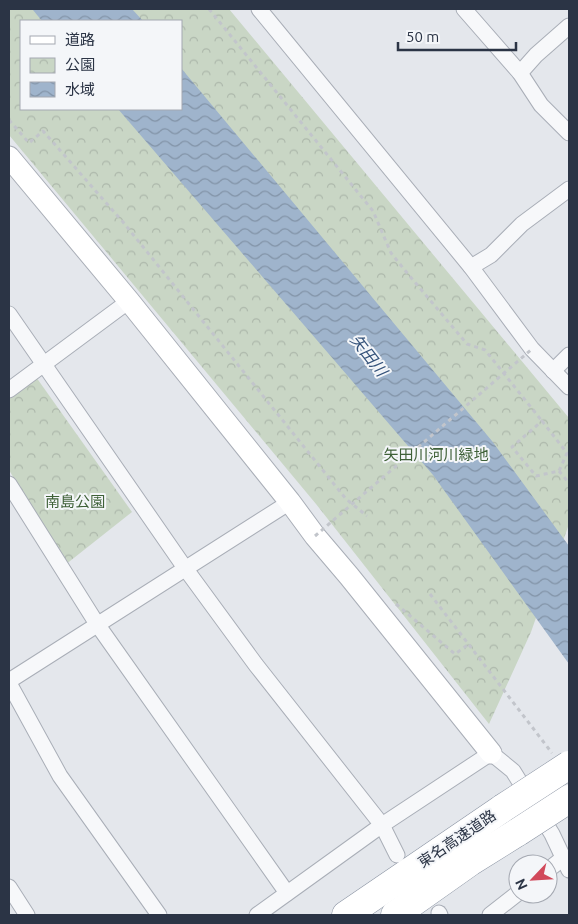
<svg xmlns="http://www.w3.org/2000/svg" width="578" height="924" viewBox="0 0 578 924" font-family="Ubuntu,'Noto Sans JP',sans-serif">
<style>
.park{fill:url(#park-crowns);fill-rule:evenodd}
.water{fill:url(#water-waves)}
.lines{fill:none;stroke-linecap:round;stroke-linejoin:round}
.street-casing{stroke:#a9aeb7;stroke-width:17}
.secondary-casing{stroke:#a9aeb7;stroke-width:23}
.highway-casing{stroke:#8b94a3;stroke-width:29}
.path{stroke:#c2c5cb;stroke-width:3;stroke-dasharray:4 4;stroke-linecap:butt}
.street{stroke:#f7f8fa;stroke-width:15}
.secondary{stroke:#fff;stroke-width:21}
.highway{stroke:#fff;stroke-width:28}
.highway-bridge-casing{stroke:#8b94a3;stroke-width:29;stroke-linecap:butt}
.path-bridge{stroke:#c2c5cb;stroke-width:3;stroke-dasharray:4 4;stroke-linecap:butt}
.highway-bridge{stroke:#fff;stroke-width:28}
.labels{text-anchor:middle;stroke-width:4;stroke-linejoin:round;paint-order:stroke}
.park-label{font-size:15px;fill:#3f6138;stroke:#f4f6f9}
.street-label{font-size:15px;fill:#2b3445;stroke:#f4f6f9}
.water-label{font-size:16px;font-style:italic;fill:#34527a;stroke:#f4f6f9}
</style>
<defs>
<pattern id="park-crowns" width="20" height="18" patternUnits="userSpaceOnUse" patternTransform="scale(1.25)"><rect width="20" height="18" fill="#c9d6c5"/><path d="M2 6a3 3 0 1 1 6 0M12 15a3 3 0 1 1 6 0" fill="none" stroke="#adb8ab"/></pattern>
<pattern id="water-waves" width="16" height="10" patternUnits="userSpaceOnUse" patternTransform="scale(1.25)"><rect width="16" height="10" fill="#9fb4cc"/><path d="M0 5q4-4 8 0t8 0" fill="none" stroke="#8293a7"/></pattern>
</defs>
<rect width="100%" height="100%" fill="#e4e7ec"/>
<g class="park">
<path d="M9,9H229L569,418V524L531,632L489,724L316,504L9,135ZM21,21H181V109H21Z"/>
<polygon points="36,377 132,512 65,565 9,470 9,398"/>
</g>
<g class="water">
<polygon points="35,9 132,9 143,21 42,21 33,10"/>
<polygon points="181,68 492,441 569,546 569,664 433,475 118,109 181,109"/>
</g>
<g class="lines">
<g class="street-casing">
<g id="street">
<polyline points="259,9 471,267 532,349 569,387"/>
<polyline points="464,9 520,73 541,105 569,133"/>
<polyline points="520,73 536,55 569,26"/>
<polyline points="471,267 491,255 522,224 569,189"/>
<polyline points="9,314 185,568 256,665 382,825 397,855"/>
<polyline points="553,371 569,355"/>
<polyline points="9,390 129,301"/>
<polyline points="9,484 97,624 287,893"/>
<polyline points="9,681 290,502"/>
<polyline points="9,683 60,776 159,915"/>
<polyline points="548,870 562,859"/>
<polyline points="9,887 27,915"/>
<polyline points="439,913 440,915"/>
<polyline points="257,915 382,825 491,753 513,771 552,834 569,870"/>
<polyline points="490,915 518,893"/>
</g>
</g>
<g class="secondary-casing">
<polyline id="secondary" points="9,157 129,301 290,502 315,536 349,576 491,753"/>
</g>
<g class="highway-casing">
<g id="highway">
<polyline points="346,915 503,808"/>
<polyline points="395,915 470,862 518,832"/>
</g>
</g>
<g class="path">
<polyline points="209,9 373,211 391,253 408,274 467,344 485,350 542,421"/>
<polyline points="9,120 29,143 43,131 123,222 346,499 367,516"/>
<polygon points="542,421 567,453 559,471 536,476 512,447"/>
<polyline points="559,471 569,483"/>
<polyline points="430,594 552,753"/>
<polyline points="396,604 455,654 469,644"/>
</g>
<use href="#street" class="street"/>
<use href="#secondary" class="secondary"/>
<use href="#highway" class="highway"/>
<g class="highway-bridge-casing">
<g id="highway-bridge">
<polyline points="503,808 569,765"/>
<polyline points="518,832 569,799"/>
</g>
</g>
<polyline class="path-bridge" points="315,536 532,349"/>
<use href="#highway-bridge" class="highway-bridge"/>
</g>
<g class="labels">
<g class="park-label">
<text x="436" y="460">矢田川河川緑地</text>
<text x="75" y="507">南島公園</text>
</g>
<g class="street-label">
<text transform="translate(457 839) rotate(-34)" y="5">東名高速道路</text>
</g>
<g class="water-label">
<text transform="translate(369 355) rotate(52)" y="6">矢田川</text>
</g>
</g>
<rect width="578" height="924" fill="none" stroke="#2b3445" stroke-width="20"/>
<rect x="20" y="20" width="162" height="90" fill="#f4f6f9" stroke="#a4a8b1"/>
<rect x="30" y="36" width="25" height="8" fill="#ffffff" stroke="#a4a8b1"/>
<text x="65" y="45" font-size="15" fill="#2b3445">道路</text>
<rect x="30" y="58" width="25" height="15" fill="url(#park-crowns)" stroke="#a4a8b1"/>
<text x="65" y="70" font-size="15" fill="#2b3445">公園</text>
<rect x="30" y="82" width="25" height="15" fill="url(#water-waves)" stroke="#a4a8b1"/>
<text x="65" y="95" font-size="15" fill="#2b3445">水域</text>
<g transform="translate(533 879) rotate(245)"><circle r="24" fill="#f4f6f9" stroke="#a4a8b1"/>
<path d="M0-4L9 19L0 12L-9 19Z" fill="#d1495b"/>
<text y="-8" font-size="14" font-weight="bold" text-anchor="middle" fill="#2b3445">N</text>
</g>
<path d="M398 42v8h118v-8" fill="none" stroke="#2b3445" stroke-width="2.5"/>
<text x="406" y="42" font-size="15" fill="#2b3445" stroke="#f4f6f9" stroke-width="4" paint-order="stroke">50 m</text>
</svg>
